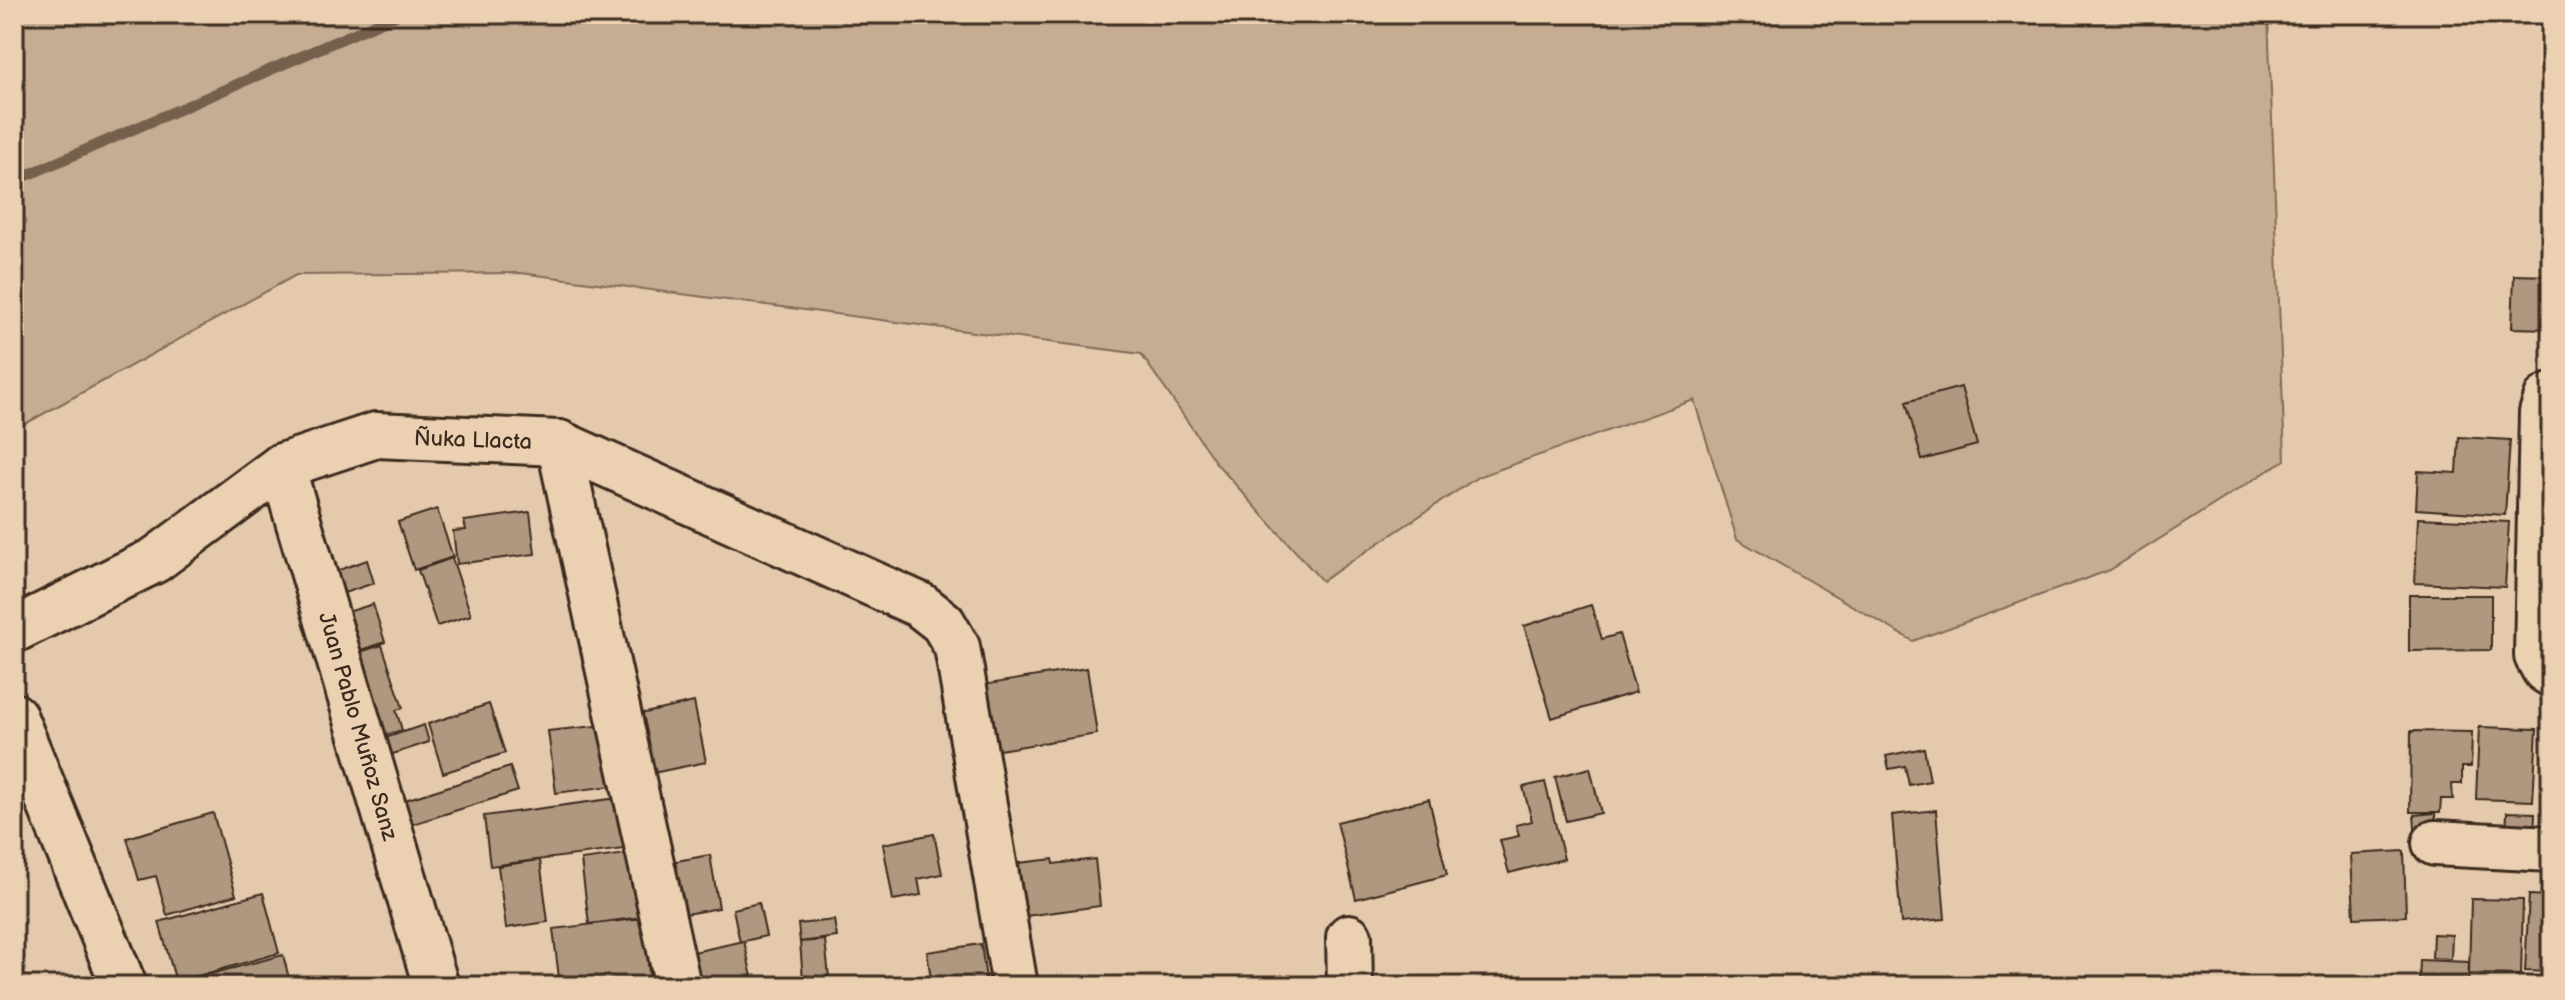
<svg xmlns="http://www.w3.org/2000/svg" width="2565" height="1000" viewBox="0 0 2565 1000" font-family="'Balsamiq Sans',sans-serif">
<style>
.green{fill:#c5ac92;stroke:#806b58;stroke-width:2}
.lines{fill:none;stroke-linecap:round;stroke-linejoin:round}
.stream{stroke:#74604e;stroke-width:11}
.building{fill:#b09880;stroke:#3b2a1e;stroke-width:2}
.street-casing{stroke:#3b2a1e;stroke-width:50}
.street{stroke:#ebd0b2;stroke-width:44}
.labels{text-anchor:middle;stroke-width:6;stroke-linejoin:round;paint-order:stroke}
.street-label{font-size:22px;fill:#3b2a1e;stroke:#ebd0b2}
</style>
<rect width="100%" height="100%" fill="#e4c9ac"/>
<filter id="ink" filterUnits="userSpaceOnUse"><feTurbulence type="fractalNoise" baseFrequency=".0125" numOctaves="2"/><feDisplacementMap in="SourceGraphic" scale="16" xChannelSelector="R" yChannelSelector="G"/><feConvolveMatrix kernelMatrix="1 2 1 2 8 2 1 2 1" color-interpolation-filters="sRGB"/></filter>
<g filter="url(#ink)">
<polygon class="green" points="14,14 2268,14 2285,460 2110,570 1913,641 1737,539 1694,400 1478,477 1322,581 1216,463 1141,354 521,273 296,275 14,430"/>
<g class="lines">
<polyline class="stream" points="14,181 399,14"/>
</g>
<g class="building">
<polygon points="2514,275 2551,276 2551,329 2512,328"/>
<polygon points="1961,387 1977,445 1922,460 1906,402"/>
<polygon points="2459,437 2510,440 2505,515 2416,509 2418,471 2457,473"/>
<polygon points="437,509 453,557 414,570 398,522"/>
<polygon points="530,512 535,554 457,564 453,531 466,530 464,521"/>
<polygon points="2418,518 2509,522 2505,587 2415,583"/>
<polygon points="452,558 471,615 437,626 418,570"/>
<polygon points="367,560 374,583 341,594 333,572"/>
<polygon points="2409,595 2491,595 2491,650 2409,651"/>
<polygon points="373,604 385,642 361,650 348,612"/>
<polygon points="1591,605 1602,639 1619,634 1636,692 1552,718 1524,626"/>
<polygon points="382,645 403,708 396,710 402,730 373,739 347,656"/>
<polygon points="1087,668 1097,734 993,751 983,685"/>
<polygon points="694,702 706,762 648,774 636,715"/>
<polygon points="489,704 505,753 443,773 428,724"/>
<polygon points="424,725 429,742 387,756 382,739"/>
<polygon points="605,725 612,786 556,793 548,731"/>
<polygon points="2479,727 2537,729 2533,801 2476,799"/>
<polygon points="2411,731 2472,732 2471,767 2462,767 2462,784 2452,784 2453,799 2441,799 2440,812 2410,812"/>
<polygon points="1924,748 1930,781 1909,785 1905,766 1889,769 1886,756"/>
<polygon points="510,767 518,791 410,825 402,801"/>
<polygon points="1590,768 1601,813 1566,821 1555,777"/>
<polygon points="1545,782 1564,859 1509,873 1500,840 1519,836 1516,825 1532,821 1523,787"/>
<polygon points="618,798 624,849 490,866 484,816"/>
<polygon points="1429,799 1447,875 1356,899 1337,822"/>
<polygon points="1936,810 1945,919 1901,923 1892,815"/>
<polygon points="2507,812 2535,813 2534,839 2506,837"/>
<polygon points="213,813 236,895 167,915 156,876 139,880 127,838"/>
<polygon points="2435,813 2438,838 2416,840 2414,815"/>
<polygon points="934,834 942,874 918,879 921,895 893,900 883,844"/>
<polygon points="2404,851 2406,916 2354,918 2351,854"/>
<polygon points="634,853 642,917 589,924 581,860"/>
<polygon points="710,855 719,908 669,917 660,864"/>
<polygon points="1053,859 1054,864 1095,859 1100,906 1025,916 1019,863"/>
<polygon points="540,860 548,922 506,928 498,866"/>
<polygon points="263,893 279,953 176,982 159,922"/>
<polygon points="2529,895 2551,896 2551,972 2525,971"/>
<polygon points="2471,899 2523,900 2521,975 2469,974"/>
<polygon points="759,903 766,936 740,942 733,909"/>
<polygon points="643,918 650,981 607,986 560,986 553,929"/>
<polygon points="834,920 837,937 800,942 798,924"/>
<polygon points="2433,934 2452,935 2451,959 2432,958"/>
<polygon points="825,940 829,977 803,980 800,942"/>
<polygon points="744,941 754,986 696,986 689,953"/>
<polygon points="981,944 987,986 932,986 927,952"/>
<polygon points="283,955 291,986 169,986 169,985"/>
<polygon points="2420,960 2469,962 2468,986 2419,986"/>
<polygon points="829,977 830,986 805,986 803,980"/>
</g>
<g class="lines">
<g class="street-casing">
<g id="street">
<polyline points="2551,396 2547,398 2542,413 2537,656 2545,670 2551,674"/>
<polyline points="559,443 678,986"/>
<polyline points="282,466 436,986"/>
<polyline points="14,630 155,560 282,466 376,435 559,443 920,605 943,623 957,647 1015,986"/>
<polyline points="14,716 124,986"/>
<polyline points="2435,843 2551,849"/>
<polyline points="1349,937 1350,986"/>
</g>
</g>
<use href="#street" class="street"/>
</g>
</g>
<g class="labels">
<g class="street-label">
<text transform="translate(473 439) rotate(2)" y="8">Ñuka Llacta</text>
<text transform="translate(359 726) rotate(74)" y="8">Juan Pablo Muñoz Sanz</text>
</g>
</g>
<rect width="2565" height="1000" fill="none" stroke="#ebd0b2" stroke-width="48"/>
<rect x="24" y="24" width="2517" height="952" fill="none" stroke="#3b2a1e" stroke-width="3" filter="url(#ink)"/>
</svg>
